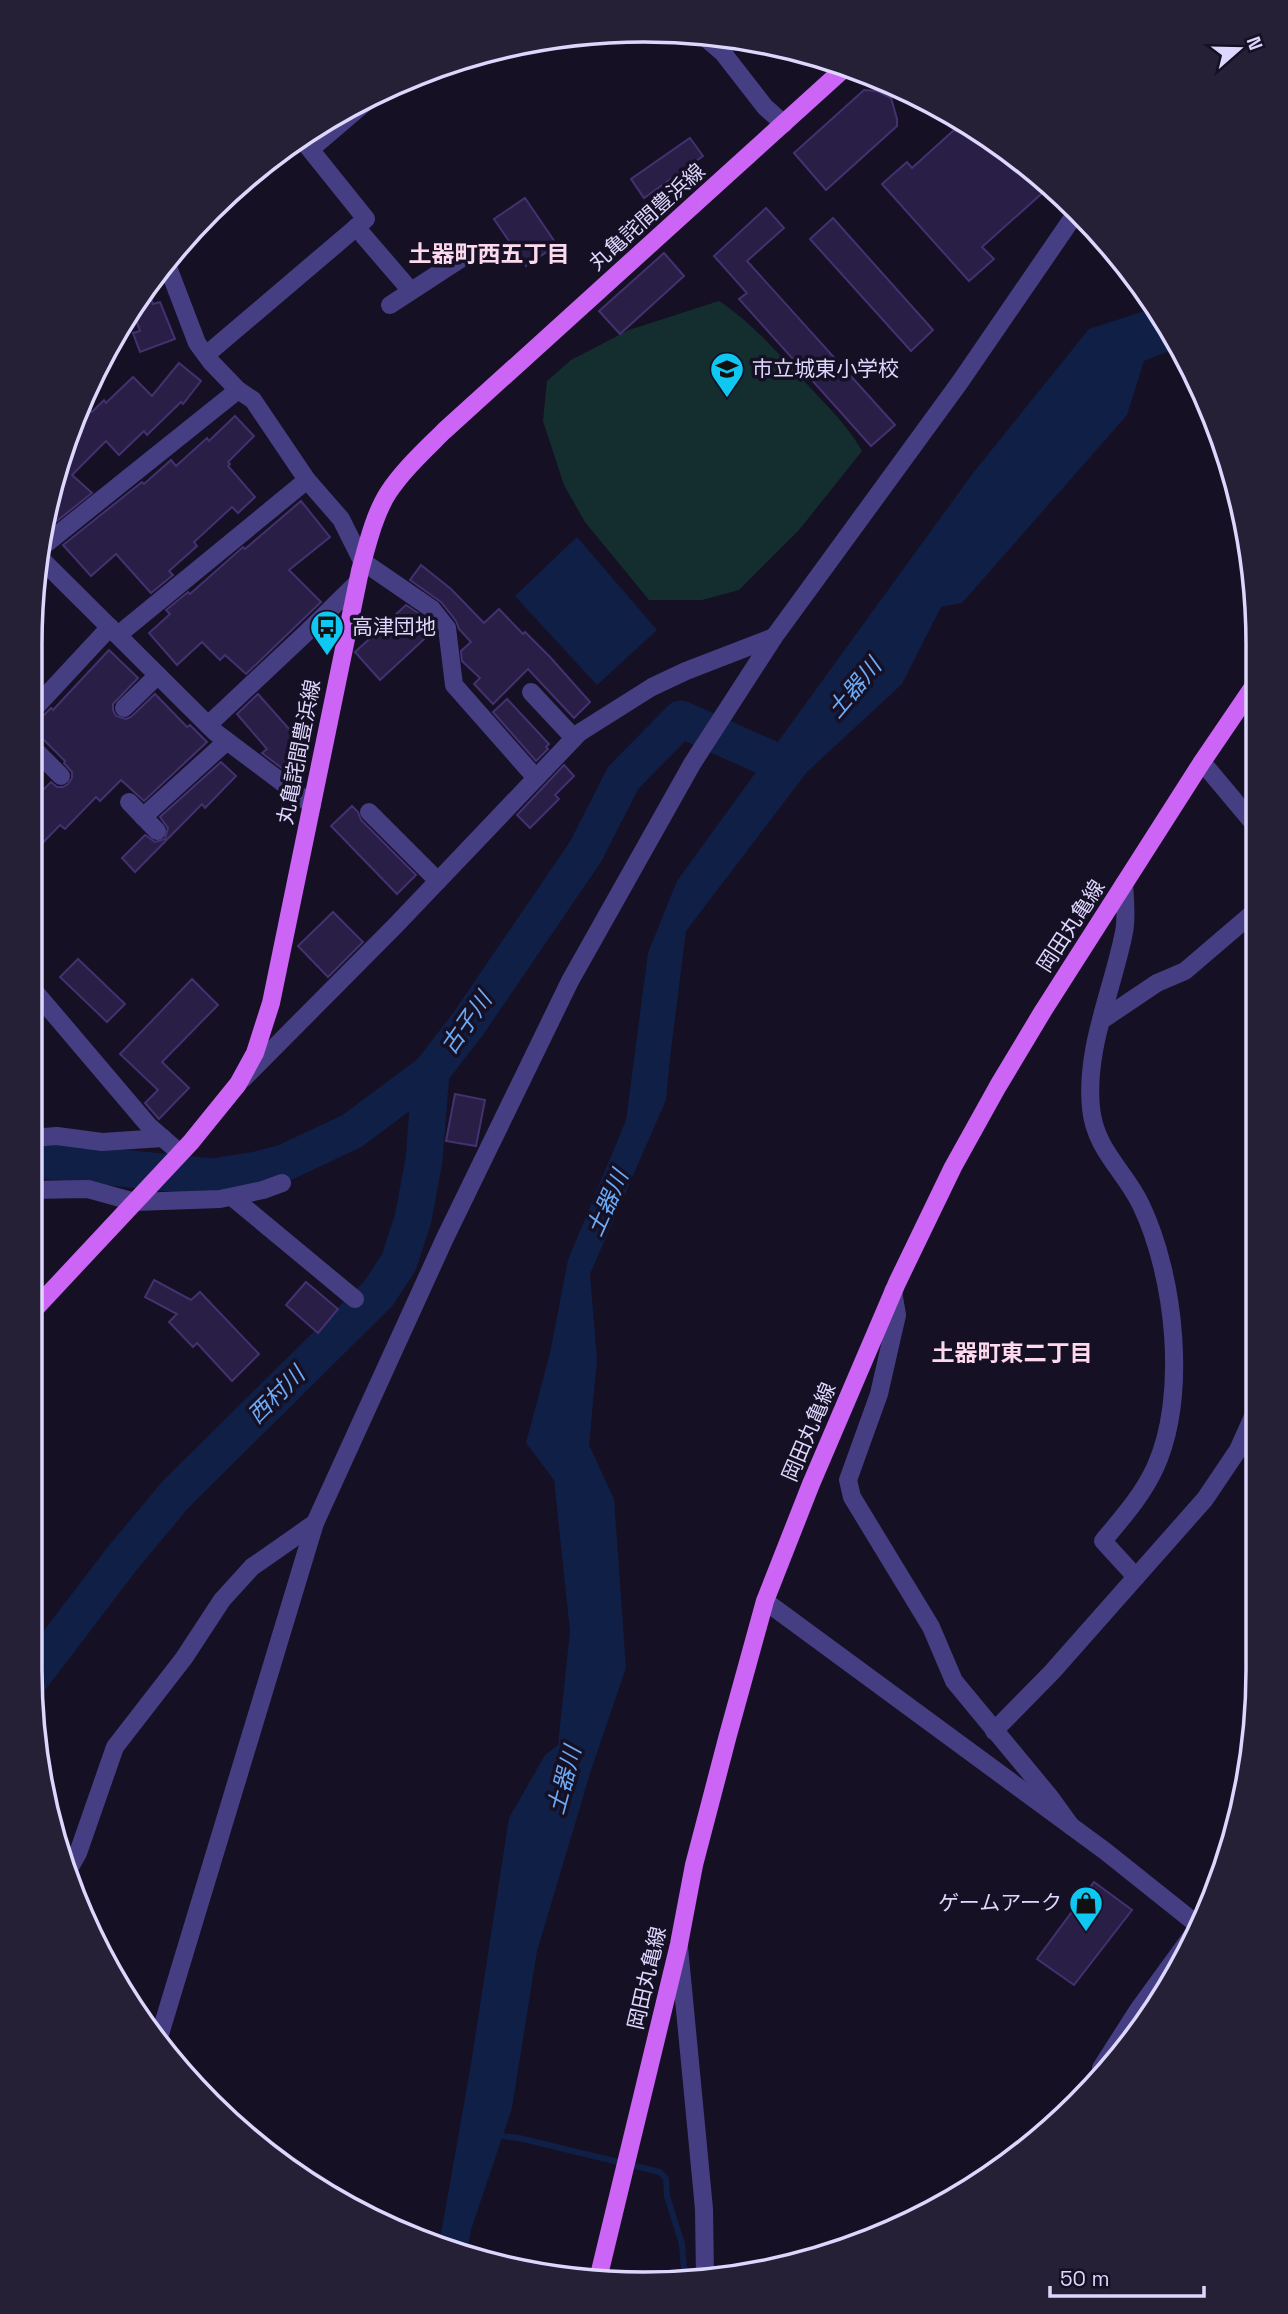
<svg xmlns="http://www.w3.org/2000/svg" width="1288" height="2314" viewBox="0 0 1288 2314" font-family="'Space Grotesk','Noto Sans JP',sans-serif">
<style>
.green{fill:#142e2f}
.water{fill:#0f1f46}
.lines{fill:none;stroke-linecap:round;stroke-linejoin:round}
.stream{stroke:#0f1f46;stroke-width:6}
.river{stroke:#0f1f46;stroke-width:37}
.building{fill:#291e45;stroke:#433170;stroke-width:2}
.minor{stroke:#463e82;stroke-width:18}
.major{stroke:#cc64f6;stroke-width:18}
.labels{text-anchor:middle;stroke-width:7;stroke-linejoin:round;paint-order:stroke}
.street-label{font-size:21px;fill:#ded7fd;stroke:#161025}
.poi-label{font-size:21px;fill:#ded7fd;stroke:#161025;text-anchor:start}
.neighbourhood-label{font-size:23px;font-weight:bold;fill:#fdd9ed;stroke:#161025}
.water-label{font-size:23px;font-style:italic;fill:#6babf7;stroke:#161025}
.rim{fill:none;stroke:#ded7fd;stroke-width:3.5}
</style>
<rect width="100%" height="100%" fill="#161025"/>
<path class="green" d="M719,301C751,322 777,352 803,380C824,403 847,424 862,451L799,530L739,590L702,600H649L585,522L564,485L543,421L547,381L571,360L629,330Z"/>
<g class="water">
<polygon points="1157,307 1177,348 1144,361 1127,415 962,603 941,607 902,684 807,772 686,931 670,1058 666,1100 590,1274 597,1360 589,1445 614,1499 626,1668 592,1767 537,1951 512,2108 471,2230 466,2255 437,2241 441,2234 471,2064 509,1818 545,1755 558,1745 570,1631 554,1480 526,1443 550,1353 568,1260 626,1120 648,953 677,881 973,473 1089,329"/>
<polygon points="577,537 657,630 597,685 515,596"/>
</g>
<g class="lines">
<polyline class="stream" points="494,2135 519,2138 660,2172 666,2179 667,2196 682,2244 685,2283"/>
<g class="river">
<polyline points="30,1159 212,1177 257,1170 286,1162 352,1131 431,1072 468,1024 586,851 623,778 681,719 786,766"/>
<polyline points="31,1678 121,1560 176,1494 378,1294 399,1262 413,1219 424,1160 431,1072"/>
</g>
</g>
<g class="building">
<polygon points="864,90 877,91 891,98 897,119 897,126 826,190 794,153"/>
<polygon points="949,111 1049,187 982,247 994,259 969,281 882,184 907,162 912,168 954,130 957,132 944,117"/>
<polygon points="690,138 703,156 644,198 631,179"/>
<polygon points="525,198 557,245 526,266 494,219"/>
<polygon points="766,208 784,228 747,261 895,425 871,446 739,299 747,293 714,256"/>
<polygon points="833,218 933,330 911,351 810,239"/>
<polygon points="664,253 684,276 620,334 599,311"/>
<polygon points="150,296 153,304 160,302 175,339 140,352 133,333 140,331 132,309 139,300"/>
<polygon points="179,363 201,381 183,404 181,402 147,435 144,431 119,455 106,441 72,475 92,493 48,528 61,453 82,432 73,423 75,418 87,407 92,412 104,400 106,403 133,377 152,396"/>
<polygon points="235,416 254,436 228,462 230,464 228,466 255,497 238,513 232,507 194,542 197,546 169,571 173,575 151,593 116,554 91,576 63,545 142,482 144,484 171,460 176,466 207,438 209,441"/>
<polygon points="301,501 330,537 289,570 321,602 246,674 225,655 220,660 202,642 177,665 149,633 170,614 166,610 188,592 190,594 243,547 245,549"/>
<polygon points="421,565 451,589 484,623 499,609 523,634 525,632 550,657 590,702 574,718 528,669 493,704 474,684 480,678 462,661 461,651 471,642 459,629 456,621 441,602 410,580"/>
<polygon points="406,605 424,617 434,630 380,680 355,652"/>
<polygon points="109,650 138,678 113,704 113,710 116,716 126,719 131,717 155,694 187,727 190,725 207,742 144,801 121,780 100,801 96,797 65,829 60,825 31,855 31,802 51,782 57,787 63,787 68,784 72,778 72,772 64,763 65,761 31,727 31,723 39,720 51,708 53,710"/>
<polygon points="258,694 289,729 292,726 309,745 283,769 262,753 267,749 237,714"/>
<polygon points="507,699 549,744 546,747 548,749 536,761 493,712"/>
<polygon points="221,762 236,776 205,808 202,804 135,872 122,858 145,835 155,842 165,839 168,828 160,817"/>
<polygon points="564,765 574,776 555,795 559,799 530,828 517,815"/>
<polygon points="352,806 358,812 361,820 416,875 397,894 331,826"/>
<polygon points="333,912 363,942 328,977 298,946"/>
<polygon points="78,959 125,1004 107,1022 60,977"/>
<polygon points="192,979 218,1005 162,1062 189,1088 159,1119 145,1103 158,1090 120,1054"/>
<polygon points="455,1094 485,1100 476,1146 446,1141"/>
<polygon points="154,1280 191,1300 200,1292 259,1354 232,1381 197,1343 193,1347 169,1322 177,1314 145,1297"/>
<polygon points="306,1282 338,1309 318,1333 286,1305"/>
<polygon points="1094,1882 1132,1910 1074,1985 1037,1959"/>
</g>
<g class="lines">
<g class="minor">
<polyline points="701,34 723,53 765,107 784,124"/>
<polyline points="311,149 380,90"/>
<polyline points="356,227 411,291"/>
<polyline points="166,262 197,343 211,362 238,390 253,400 307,480 341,519 362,561 432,609 447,628 454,685 536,778"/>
<polyline points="390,305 462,258"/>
<polyline points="206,355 366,219 301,138"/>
<polyline points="42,547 238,390"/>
<polyline points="40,558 215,732 312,805"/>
<polyline points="118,635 307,480"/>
<polyline points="531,692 574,738"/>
<polyline points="124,708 158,675"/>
<polyline points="31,712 110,627"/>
<polyline points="208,725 306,633 357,583"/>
<polyline points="31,746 61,776"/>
<polyline points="1202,762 1254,824"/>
<polyline points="129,802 157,831"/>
<polyline points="369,812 438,881"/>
<polyline points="143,817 227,741"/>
<path d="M1124,884C1125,899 1127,917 1124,932C1113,989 1085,1048 1091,1108C1095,1150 1125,1171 1141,1205C1175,1276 1188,1396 1155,1468C1142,1496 1122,1518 1103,1541L1136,1577"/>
<polyline points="31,987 149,1126 180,1153"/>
<polyline points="1102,1020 1157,983 1185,971 1254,912"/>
<polyline points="243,1079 395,926 579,733 652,687 686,671 774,637"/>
<polyline points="30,1138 57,1136 102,1142 163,1138"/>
<polyline points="30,1190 88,1189 135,1202 220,1199 263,1190 282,1183"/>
<polyline points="232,1197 355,1299"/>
<polyline points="893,1291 897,1315 879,1394 848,1480 852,1497 931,1627 954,1681 1050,1797 1071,1826"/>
<polyline points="765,1601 1105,1851 1199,1926"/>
<polyline points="994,1731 1052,1672 1205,1499 1238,1450 1256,1410"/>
<polyline points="66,1874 78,1853 115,1747 184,1658 222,1600 252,1567 315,1523"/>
<polyline points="679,1947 704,2209 705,2278"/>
<polyline points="157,2044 315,1523 445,1238 570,981 692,764 774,637 960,382 1078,210"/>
<polyline points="1101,2068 1138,2010 1199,1926"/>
</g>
<g class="major">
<path d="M30,1314L191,1142L238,1084L255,1053L271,1003L360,571C367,546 374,515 388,493C403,470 425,450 444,431L848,65"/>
<polyline points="599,2275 679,1944 694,1865 728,1735 765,1601 811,1484 897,1283 953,1167 998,1086 1043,1011 1202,762 1253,687"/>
</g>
</g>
<defs>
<g id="school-pin" transform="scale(1.75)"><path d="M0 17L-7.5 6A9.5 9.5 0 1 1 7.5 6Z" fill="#0ec8f2" stroke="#161025"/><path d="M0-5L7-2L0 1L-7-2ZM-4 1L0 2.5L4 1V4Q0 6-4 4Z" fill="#111"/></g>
<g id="bus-pin" transform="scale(1.75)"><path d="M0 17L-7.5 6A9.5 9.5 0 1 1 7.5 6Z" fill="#0ec8f2" stroke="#161025"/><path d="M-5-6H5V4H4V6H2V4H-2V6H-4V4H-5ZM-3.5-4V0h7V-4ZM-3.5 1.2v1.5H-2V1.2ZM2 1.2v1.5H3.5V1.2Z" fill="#111"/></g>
<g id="shop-pin" transform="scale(1.75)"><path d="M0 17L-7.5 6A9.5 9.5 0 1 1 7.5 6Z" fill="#0ec8f2" stroke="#161025"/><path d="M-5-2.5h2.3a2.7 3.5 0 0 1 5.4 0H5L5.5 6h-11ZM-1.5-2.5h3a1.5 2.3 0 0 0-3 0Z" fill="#111"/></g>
</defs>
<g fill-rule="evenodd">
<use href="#school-pin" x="727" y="369"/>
<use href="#bus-pin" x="327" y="627"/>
<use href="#shop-pin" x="1086" y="1903"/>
</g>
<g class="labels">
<g class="street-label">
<text transform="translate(647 217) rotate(-42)" y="7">丸亀詫間豊浜線</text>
<text transform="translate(299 752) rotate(-79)" y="7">丸亀詫間豊浜線</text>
<text transform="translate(1071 926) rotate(-57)" y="7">岡田丸亀線</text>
<text transform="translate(809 1432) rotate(-67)" y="7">岡田丸亀線</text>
<text transform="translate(647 1978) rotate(-77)" y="7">岡田丸亀線</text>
</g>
<g class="poi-label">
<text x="752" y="376">市立城東小学校</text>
<text x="352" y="634">高津団地</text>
<text x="1062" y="1910" text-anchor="end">ゲームアーク</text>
</g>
<g class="neighbourhood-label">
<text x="489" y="262">土器町西五丁目</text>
<text x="1012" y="1361">土器町東二丁目</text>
</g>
<g class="water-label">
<text transform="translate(854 688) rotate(-50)" y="8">土器川</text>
<text transform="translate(466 1023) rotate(-55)" y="8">古子川</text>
<text transform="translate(607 1203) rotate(-66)" y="8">土器川</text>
<text transform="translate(276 1395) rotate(-45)" y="8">西村川</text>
<text transform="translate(564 1780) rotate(-75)" y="8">土器川</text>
</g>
</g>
<path d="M0 0H1288V2314H0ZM644 42H644A602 602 0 0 1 1246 644V1670A602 602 0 0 1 644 2272H644A602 602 0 0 1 42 1670V644A602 602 0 0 1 644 42Z" fill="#262036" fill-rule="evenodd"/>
<path class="rim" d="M644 42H644A602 602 0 0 1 1246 644V1670A602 602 0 0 1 644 2272H644A602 602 0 0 1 42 1670V644A602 602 0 0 1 644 42Z"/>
<g transform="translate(1239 49) rotate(70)" stroke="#161025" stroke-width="5" paint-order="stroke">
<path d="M0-5L12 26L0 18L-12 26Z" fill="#ded7fd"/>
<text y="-10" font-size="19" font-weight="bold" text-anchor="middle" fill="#ded7fd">N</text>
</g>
<path d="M1050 2286v10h154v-10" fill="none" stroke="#ded7fd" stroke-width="3.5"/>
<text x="1060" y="2286" font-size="21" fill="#ded7fd" stroke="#161025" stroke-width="5" paint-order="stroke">50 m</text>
</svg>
